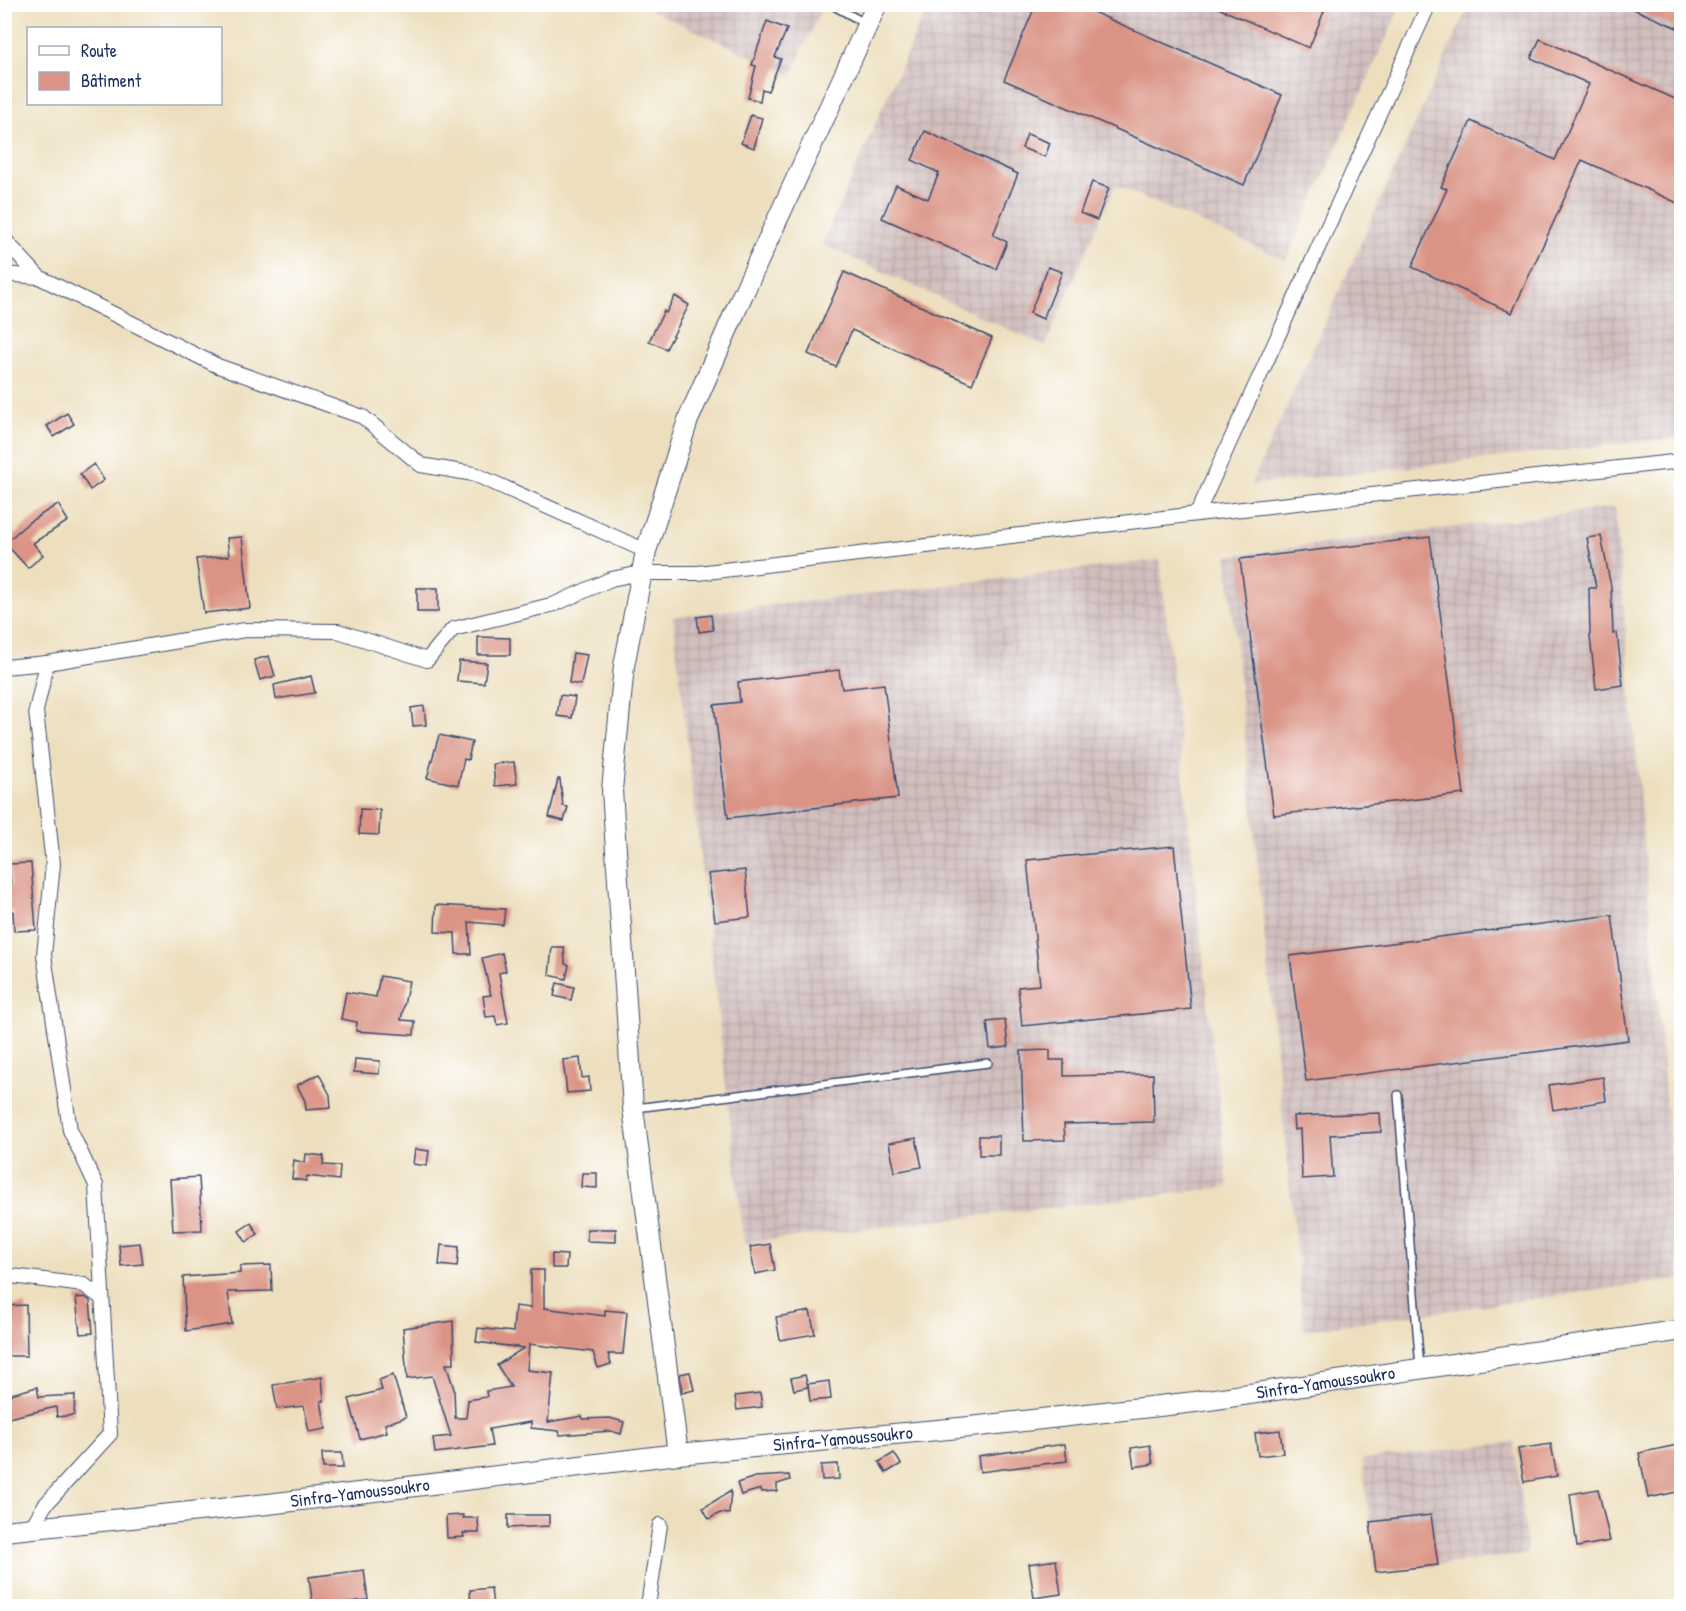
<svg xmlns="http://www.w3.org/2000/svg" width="1686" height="1611" viewBox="0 0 1686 1611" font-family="'Patrick Hand',sans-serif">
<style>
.industrial{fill:url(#industrial-grid)}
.building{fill:#da9384}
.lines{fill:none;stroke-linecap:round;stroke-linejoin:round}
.lane-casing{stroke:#3a496c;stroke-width:10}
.street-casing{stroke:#3a496c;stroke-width:16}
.secondary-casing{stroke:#3a496c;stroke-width:22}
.lane{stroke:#fff;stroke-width:7}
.street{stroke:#fff;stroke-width:14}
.secondary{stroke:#fff;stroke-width:20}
.labels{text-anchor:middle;stroke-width:6;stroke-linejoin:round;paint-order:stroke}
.street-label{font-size:18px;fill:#1b2f5e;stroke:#fff}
</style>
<defs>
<pattern id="industrial-grid" width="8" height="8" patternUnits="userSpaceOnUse" patternTransform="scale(1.5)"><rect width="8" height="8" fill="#d1bfbe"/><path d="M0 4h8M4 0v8" fill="none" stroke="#b3a4a6"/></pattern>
</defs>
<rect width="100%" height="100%" fill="#fff"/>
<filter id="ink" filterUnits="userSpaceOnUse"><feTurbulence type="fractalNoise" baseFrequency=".0167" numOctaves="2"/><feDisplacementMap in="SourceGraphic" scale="12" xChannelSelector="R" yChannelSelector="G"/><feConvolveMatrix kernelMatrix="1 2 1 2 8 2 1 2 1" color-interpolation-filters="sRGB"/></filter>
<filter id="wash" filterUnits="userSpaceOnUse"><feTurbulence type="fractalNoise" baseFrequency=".008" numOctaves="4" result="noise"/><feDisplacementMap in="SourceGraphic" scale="24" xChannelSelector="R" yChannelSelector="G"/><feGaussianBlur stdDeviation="1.35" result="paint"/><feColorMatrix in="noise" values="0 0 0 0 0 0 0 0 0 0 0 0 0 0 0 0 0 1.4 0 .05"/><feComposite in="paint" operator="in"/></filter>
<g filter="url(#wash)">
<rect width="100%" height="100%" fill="#eddfbe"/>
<g class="industrial">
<polygon points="640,5 823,5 791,75"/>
<polygon points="928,5 1401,5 1286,260 1115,185 1045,346 822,244"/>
<polygon points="1469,5 1681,5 1681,437 1251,485"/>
<polygon points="1615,507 1681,1279 1304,1330 1227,556"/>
<polygon points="1160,560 1228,1187 744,1243 673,617"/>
<polygon points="1514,1442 1528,1554 1376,1572 1362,1460"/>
</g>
<g id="blocks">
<g class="building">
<polygon points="1036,4 1075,4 1282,95 1244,185 1004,80"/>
<polygon points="1209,4 1327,4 1309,48"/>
<polygon points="1622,4 1682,4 1682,30"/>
<polygon points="767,21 787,29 775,57 781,59 768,91 762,89 760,101 748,98 756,66 752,65"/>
<polygon points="1540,39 1682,102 1682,205 1582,160 1512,313 1412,267 1447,189 1441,187 1471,121 1555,160 1589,84 1531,58"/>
<polygon points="751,115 762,118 754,148 741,143"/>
<polygon points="925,131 1018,174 993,235 1007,242 996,269 882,218 896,185 928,199 939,173 912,160"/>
<polygon points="1027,134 1050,143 1045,157 1022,148"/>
<polygon points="1092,182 1109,188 1097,220 1080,213"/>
<polygon points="1048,267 1062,272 1043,319 1030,313"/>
<polygon points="844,272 992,338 972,384 852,330 836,367 808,354"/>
<polygon points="675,296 689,305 666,349 649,341 664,311 666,313"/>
<polygon points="67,413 74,424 54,437 47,426"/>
<polygon points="94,464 104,480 90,490 80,474"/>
<polygon points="58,504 68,521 33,543 43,555 28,568 5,543 29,522"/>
<polygon points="1601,536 1611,587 1613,634 1617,633 1623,685 1596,689 1590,637 1589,588 1596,588 1587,538"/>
<polygon points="242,537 250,608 204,613 196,559 229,556 227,538"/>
<polygon points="1430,537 1464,794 1274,815 1240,559"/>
<rect x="417" y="588" width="21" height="24"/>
<polygon points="711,615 713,630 699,632 697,617"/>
<polygon points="478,637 510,638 510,655 478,655"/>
<polygon points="573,653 587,655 581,685 569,683"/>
<polygon points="269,656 275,676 260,680 254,660"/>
<polygon points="459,661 487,663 484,683 457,681"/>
<polygon points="839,670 842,689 884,684 898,798 728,818 714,705 740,702 738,682"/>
<polygon points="311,676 315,693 276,699 274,685"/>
<polygon points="560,695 575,697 572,718 557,716"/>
<polygon points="424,706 426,725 413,726 411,708"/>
<polygon points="439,735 472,742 468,760 464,759 458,785 427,778"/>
<polygon points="514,762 517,784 495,786 493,764"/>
<polygon points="558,779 560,779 563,806 568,807 564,821 549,817"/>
<polygon points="360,809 380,810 379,835 359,834"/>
<polygon points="1174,846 1191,1009 1022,1026 1018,987 1040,985 1027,860"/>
<polygon points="31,863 36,930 14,931 13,911 4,911 4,887 11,886 9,864"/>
<polygon points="745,870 750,917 715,921 708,874"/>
<polygon points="436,905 505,909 503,925 469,922 471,954 456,954 455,933 435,932"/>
<polygon points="1612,915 1628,1040 1306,1081 1290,956"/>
<polygon points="552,947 564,947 565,964 569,965 566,979 549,975"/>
<polygon points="502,953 506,971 499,973 508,1023 497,1025 495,1016 486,1017 483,996 491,995 482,958"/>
<polygon points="380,976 409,981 401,1020 415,1021 414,1035 356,1031 357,1022 341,1019 346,992 376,997"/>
<polygon points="557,983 574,987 571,1000 554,996"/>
<polygon points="1005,1020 1008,1047 990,1049 987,1022"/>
<polygon points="1050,1050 1050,1060 1064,1060 1064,1076 1153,1074 1154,1122 1064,1124 1065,1140 1024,1141 1021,1051"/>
<polygon points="580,1058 582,1078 589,1077 590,1091 567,1093 563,1060"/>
<polygon points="355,1059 380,1061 379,1074 354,1072"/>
<polygon points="319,1074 330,1095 331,1108 306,1110 305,1101 297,1085"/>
<polygon points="1603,1077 1606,1101 1553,1110 1549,1085"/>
<polygon points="1380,1113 1381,1132 1330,1135 1333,1177 1302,1179 1300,1129 1294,1130 1293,1116"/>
<rect x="979" y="1136" width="20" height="19"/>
<polygon points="916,1138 922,1167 895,1172 889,1143"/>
<polygon points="415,1149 429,1151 427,1166 413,1164"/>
<polygon points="306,1154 324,1156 323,1165 340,1166 339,1180 307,1176 306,1181 292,1179 294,1160 305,1163"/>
<polygon points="582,1173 597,1173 597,1188 581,1187"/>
<polygon points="199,1177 202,1230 173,1231 170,1179"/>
<polygon points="251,1223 258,1234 246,1242 239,1231"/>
<polygon points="587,1229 616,1229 616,1242 587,1241"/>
<polygon points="140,1243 143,1264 121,1266 119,1245"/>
<polygon points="770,1244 775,1270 755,1274 750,1247"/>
<polygon points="441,1245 459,1247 457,1267 439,1265"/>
<polygon points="552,1254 567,1255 566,1268 552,1268"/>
<polygon points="271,1265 272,1291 228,1292 232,1324 186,1331 183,1277 240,1273 240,1266"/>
<polygon points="531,1270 544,1270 544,1308 605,1316 605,1310 627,1312 623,1354 608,1354 611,1364 598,1368 593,1352 529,1344 527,1370 553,1373 548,1422 582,1416 583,1419 610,1418 624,1422 621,1434 611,1431 560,1435 559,1431 531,1428 531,1422 489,1429 492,1446 435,1453 433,1438 451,1436 432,1376 407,1379 403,1328 453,1321 454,1364 446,1364 454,1389 455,1418 466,1418 468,1400 487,1397 486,1391 511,1387 497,1365 524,1348 476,1342 478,1328 513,1332 515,1306 531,1308"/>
<polygon points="85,1297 90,1301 93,1333 80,1334 76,1298"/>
<polygon points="26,1305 27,1356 4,1356 4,1306"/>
<polygon points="810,1311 815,1334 780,1340 776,1317"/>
<polygon points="690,1372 694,1390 682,1393 680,1374"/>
<polygon points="393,1375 406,1417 385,1424 387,1432 360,1439 349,1399 382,1390 379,1380"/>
<polygon points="805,1375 808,1387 794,1390 791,1378"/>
<polygon points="322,1377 324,1401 321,1401 326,1429 309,1432 304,1406 277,1409 273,1385"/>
<polygon points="829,1381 831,1399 810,1401 808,1384"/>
<polygon points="37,1387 39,1397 75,1395 74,1415 57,1417 56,1407 4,1419 4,1396"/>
<polygon points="760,1393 762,1407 737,1410 735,1396"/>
<polygon points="1280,1430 1283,1453 1258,1456 1255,1433"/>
<polygon points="1065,1444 1067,1461 980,1472 978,1456"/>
<polygon points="1551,1444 1557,1476 1524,1482 1518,1449"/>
<polygon points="1682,1444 1682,1491 1648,1498 1639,1453"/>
<polygon points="1150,1445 1153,1464 1134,1467 1131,1448"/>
<polygon points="322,1453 342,1453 343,1468 323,1468"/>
<polygon points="894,1453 901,1464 886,1473 879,1462"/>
<polygon points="838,1464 839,1479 822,1480 821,1465"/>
<polygon points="789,1475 790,1480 777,1484 777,1491 762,1492 761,1489 741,1495 737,1483 755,1477"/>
<polygon points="1598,1489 1610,1541 1577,1547 1570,1494"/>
<polygon points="731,1491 729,1514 720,1513 709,1519 703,1508"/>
<polygon points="463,1515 463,1518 478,1518 479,1533 463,1533 464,1537 447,1538 446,1516"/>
<polygon points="508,1515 549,1515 549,1526 508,1528"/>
<polygon points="1431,1515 1438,1565 1376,1572 1370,1522"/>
<polygon points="1056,1560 1061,1594 1034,1598 1029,1564"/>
<polygon points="364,1570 368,1600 313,1606 309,1577"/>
<polygon points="491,1588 493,1606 471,1606 470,1590"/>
</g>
</g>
</g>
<g filter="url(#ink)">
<use href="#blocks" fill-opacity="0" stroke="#3a496c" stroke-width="1.5"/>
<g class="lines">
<g class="lane-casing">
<g id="lane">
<polyline points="830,4 865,23"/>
<polyline points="1398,1095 1420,1368"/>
<polyline points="636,1108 988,1063"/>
</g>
</g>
<g class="street-casing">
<g id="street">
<polyline points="4,239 39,277 218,366 363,417 421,465 474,474 646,551"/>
<polyline points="4,274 39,277"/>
<polyline points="1197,514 1429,4"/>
<polyline points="4,667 47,663"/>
<polyline points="4,1275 84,1285 102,1298"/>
<polyline points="31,1528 45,1505 110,1434 96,1185 70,1130 44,955 53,864 36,711 47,663 245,630 338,631 427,660 453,629 555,604 611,579 641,573 698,573 1197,514 1682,461"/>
<polyline points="648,1606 660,1525"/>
</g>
</g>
<g class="secondary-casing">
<g id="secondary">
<polyline points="678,1454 633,1108 612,790 624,666 646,551 688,420 742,296 877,4"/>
<path id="s1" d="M4,1531L268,1504L678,1454L970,1427L1195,1402L1682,1330"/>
</g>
</g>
<use href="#lane" class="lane"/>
<use href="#street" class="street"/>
<use href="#secondary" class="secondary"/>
</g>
</g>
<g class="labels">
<g class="street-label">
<text dy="6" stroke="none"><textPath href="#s1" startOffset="1330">Sinfra-Yamoussoukro</textPath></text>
<text dy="6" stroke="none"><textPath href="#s1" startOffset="844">Sinfra-Yamoussoukro</textPath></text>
<text dy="6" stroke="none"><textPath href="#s1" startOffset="358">Sinfra-Yamoussoukro</textPath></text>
</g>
</g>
<rect width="1686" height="1611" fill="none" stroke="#fff" stroke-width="24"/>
<rect x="27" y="27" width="195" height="78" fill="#ffffff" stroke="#a4acbf" stroke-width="1.5"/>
<rect x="39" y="46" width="30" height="9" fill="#ffffff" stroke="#a4acbf" stroke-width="1.5"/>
<text x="81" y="57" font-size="18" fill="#1b2f5e">Route</text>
<rect x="39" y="72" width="30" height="18" fill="#da9384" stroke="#a4acbf" stroke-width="1.5"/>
<text x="81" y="87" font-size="18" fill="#1b2f5e">Bâtiment</text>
</svg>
